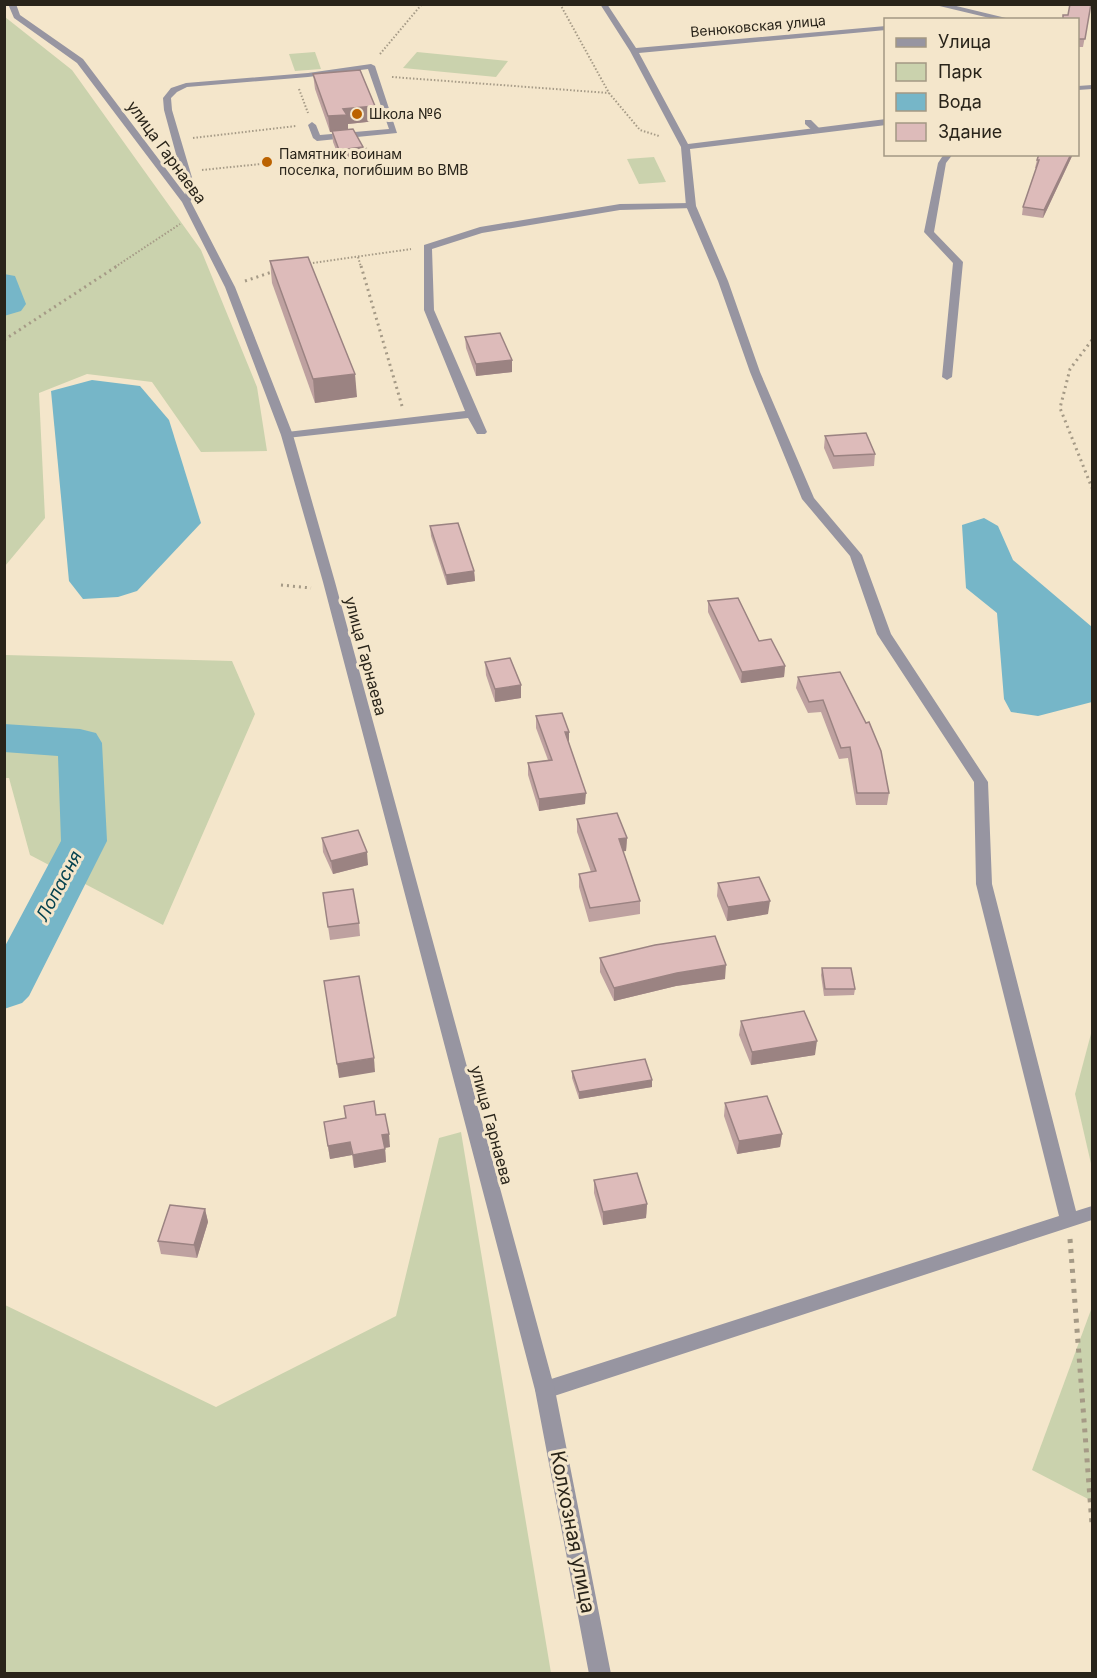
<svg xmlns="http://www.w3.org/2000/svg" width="1097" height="1678" viewBox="0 0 1097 1678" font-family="Inter,sans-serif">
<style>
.green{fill:#cad2ad}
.water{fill:#76b6c8}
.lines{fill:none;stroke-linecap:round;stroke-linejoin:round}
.river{fill:#76b6c8;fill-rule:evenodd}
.path-far2{stroke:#a59a86;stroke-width:2;stroke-dasharray:1.5 2;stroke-linecap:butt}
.path-far1{stroke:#a59a86;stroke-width:3;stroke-dasharray:2 4;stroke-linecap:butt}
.path{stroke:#a59a86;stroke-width:5;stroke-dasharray:4 6;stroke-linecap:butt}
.service{fill:#9795a1;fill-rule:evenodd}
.minor{fill:#9795a1;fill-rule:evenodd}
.tertiary{fill:#9795a1;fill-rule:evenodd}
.wall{fill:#bea1a0}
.shaded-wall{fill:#9b8382}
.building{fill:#ddbbba;stroke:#9b8382;stroke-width:1.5}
.poi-dot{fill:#bb6200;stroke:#f4e6cb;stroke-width:2}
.labels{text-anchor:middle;stroke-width:6;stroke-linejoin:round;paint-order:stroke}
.far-street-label{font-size:14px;fill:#29241a;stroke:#f4e6cb}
.far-poi-label{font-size:14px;fill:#29241a;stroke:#f4e6cb;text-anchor:start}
.street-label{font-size:16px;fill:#29241a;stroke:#f4e6cb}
.water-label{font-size:18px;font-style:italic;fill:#04414e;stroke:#f4e6cb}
.near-street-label{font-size:20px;fill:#29241a;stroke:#f4e6cb}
</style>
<rect width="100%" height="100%" fill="#f4e6cb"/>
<g class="green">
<polygon points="5,17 72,70 201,250 257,387 267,451 201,452 152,382 87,374 39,393 45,518 5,566"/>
<polygon points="315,52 321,69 295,71 289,54"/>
<polygon points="417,52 508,61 496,77 403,68"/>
<polygon points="654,157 666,182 639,184 627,159"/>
<polygon points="5,655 232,661 255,714 163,925 30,855 9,778 5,778"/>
<polygon points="1092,1030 1092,1168 1075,1094"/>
<polygon points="461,1132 551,1673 5,1673 5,1305 216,1407 396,1316 439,1138"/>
<polygon points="1092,1307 1092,1501 1032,1470"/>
</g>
<g class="water">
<polygon points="92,380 140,386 169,420 201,523 137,591 118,597 83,599 69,581 51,391"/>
<polygon points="984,518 998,526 1013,560 1092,627 1092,702 1038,716 1011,712 1004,699 997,613 966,588 962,525"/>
</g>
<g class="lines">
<g class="river">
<polygon points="4,274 15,276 26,304 21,311 4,316"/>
<polygon points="4,724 80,729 96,733 102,743 107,841 29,996 22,1003 4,1009 4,948 61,841 58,756 4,752"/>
</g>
<g class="path-far2">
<polyline points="560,4 609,93 640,130 659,136"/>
<polyline points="380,54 422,4"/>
<polyline points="392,77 609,93"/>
<polyline points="299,89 308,113"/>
<polyline points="193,138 296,126"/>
<polyline points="366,148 373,160"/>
<polyline points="310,152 314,162"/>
<polyline points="202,170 261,164"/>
<polyline points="358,257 361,267"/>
<polyline points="306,264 411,249"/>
<polyline points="115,267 180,224"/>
</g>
<g class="path-far1">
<polyline points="361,266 402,406"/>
<polyline points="245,281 275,271"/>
<polyline points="4,340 117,266"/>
<polyline points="1092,340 1070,369 1060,408 1092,488"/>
<polyline points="281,585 311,588"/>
</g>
<polyline class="path" points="1070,1239 1092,1524"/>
<g class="service">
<polygon points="371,64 375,66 397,133 317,141 313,138 308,125 312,122 316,125 320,135 389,129 368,69 308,77 187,87 177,92 171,98 172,110 196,191 189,204 183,204 186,191 164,110 163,98 171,88 186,83 308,73"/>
<polygon points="805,120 811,120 821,130 814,132 805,124"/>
<polygon points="691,203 696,206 694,208 620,210 482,233 432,249 434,310 487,432 485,434 477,434 468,418 287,438 281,435 287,432 465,411 424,310 424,245 480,227 620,204"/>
</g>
<g class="minor">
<polygon points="600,4 607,4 636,48 886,26 886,30 639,53 688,144 886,119 886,125 690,149 696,206 728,281 760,372 814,498 862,555 891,634 988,782 992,884 1076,1211 1092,1206 1092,1220 545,1399 538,1396 535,1390 538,1384 545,1381 1059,1216 976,884 974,782 877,634 850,556 802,499 750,372 718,281 686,206 681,147 630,51"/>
<polygon points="931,4 948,4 1006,18 998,20"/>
<polygon points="1092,85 1092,89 1078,90 1078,86"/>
<polygon points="944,154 953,154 946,163 934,232 963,262 952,377 947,380 942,377 953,263 924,232 938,163"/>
</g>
<polygon class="tertiary" points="8,4 16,4 20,15 83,59 191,202 235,287 293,435 335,582 555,1390 611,1674 589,1674 535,1390 323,582 281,435 225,287 182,202 77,63 14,18"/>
</g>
<g class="wall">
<polygon points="1091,4 1083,47 1077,47 1077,20 1068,15"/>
<polygon points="313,74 376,121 348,124 348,129 364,157 340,160 333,142 332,132 330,132 315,89"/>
<polygon points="1073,154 1043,218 1022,215 1023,207 1037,168 1035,168 1037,160"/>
<polygon points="270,261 357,397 315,403 272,283"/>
<polygon points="465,337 512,360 512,372 476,376 466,348"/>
<polygon points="825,436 875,454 874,466 833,469 824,448"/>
<polygon points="430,526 474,571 475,581 447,585 431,536"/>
<polygon points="708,601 759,641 785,666 784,677 741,683 708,612"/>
<polygon points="485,662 521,685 521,698 495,702 486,675"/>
<polygon points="840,672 889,793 887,805 856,805 848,758 839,759 821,712 808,713 796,688 798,677"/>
<polygon points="536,716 569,743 585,804 539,811 528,775 528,763 548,760 536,728"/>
<polygon points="577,819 627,838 626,851 623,851 640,901 640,914 589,922 579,887 579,874 591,872 577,832"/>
<polygon points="322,838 368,865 333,874 323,852"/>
<polygon points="718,883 768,914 727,921 717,896"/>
<polygon points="323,893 359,923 360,936 330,940"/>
<polygon points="600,958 725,979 676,986 614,1001 600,972"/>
<polygon points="822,968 855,989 854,995 824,996 821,975"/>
<polygon points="741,1021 815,1055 751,1065 739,1035"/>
<polygon points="572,1071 652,1087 579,1099 572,1078"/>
<polygon points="725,1103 782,1134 780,1147 737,1154 724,1116"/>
<polygon points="344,1106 376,1115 390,1147 385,1148 386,1162 354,1168 352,1155 330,1159 324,1122 345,1118"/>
<polygon points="594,1180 647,1204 646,1218 603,1225 594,1193"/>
<polygon points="205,1209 208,1222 197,1258 161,1254 158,1241"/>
</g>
<g class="shaded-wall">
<polygon points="375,106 376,121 348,124 348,130 330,132 328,116 343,109"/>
<polygon points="363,147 364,157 340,160 339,150"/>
<polygon points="1071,154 1073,154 1043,218 1044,210"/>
<polygon points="512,360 512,372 476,376 476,364"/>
<polygon points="355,374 357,397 315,403 313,379"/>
<polygon points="474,571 475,581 447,585 446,575"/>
<polygon points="785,666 784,677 741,683 742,672"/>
<polygon points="521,685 521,698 495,702 495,689"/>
<polygon points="565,732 569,732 569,743 565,744"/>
<polygon points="586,793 585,804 539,811 539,799"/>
<polygon points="627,838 626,851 619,852 619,839"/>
<polygon points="367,852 368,865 333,874 331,861"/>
<polygon points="770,901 768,914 727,921 728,907"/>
<polygon points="726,965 725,979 676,986 614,1001 614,988 677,973"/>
<polygon points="817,1041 815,1055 751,1065 752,1052"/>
<polygon points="374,1058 375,1072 339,1078 337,1064"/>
<polygon points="652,1080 652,1087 579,1099 579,1092"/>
<polygon points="389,1134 390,1147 383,1148 382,1135"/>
<polygon points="782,1134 780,1147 737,1154 739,1141"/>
<polygon points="350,1142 352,1155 330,1159 328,1146"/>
<polygon points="385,1149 386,1162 354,1168 353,1155"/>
<polygon points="647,1204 646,1218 603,1225 603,1212"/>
<polygon points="205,1209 208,1222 197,1258 194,1245"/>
</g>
<g class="building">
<polygon points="1070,4 1091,4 1085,39 1077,39 1077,20 1063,20 1063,15 1068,15"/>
<polygon points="360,70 375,106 343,109 347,115 328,116 313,74"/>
<polygon points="353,129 363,147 339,150 332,131"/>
<polygon points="1039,154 1071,154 1044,210 1023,207 1039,160 1037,160"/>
<polygon points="308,257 355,374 313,379 270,261"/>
<polygon points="500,333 512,360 476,364 465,337"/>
<polygon points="866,433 875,454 834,456 825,436"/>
<polygon points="458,523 474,571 446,575 430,526"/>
<polygon points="738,598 759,641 771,639 785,666 742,672 708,601"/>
<polygon points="510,658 521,685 495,689 485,662"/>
<polygon points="840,672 866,723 869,722 881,751 889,793 857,793 850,747 841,748 823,700 809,702 798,677"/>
<polygon points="562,713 569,732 565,732 586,793 539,799 528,763 552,760 536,716"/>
<polygon points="617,813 627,838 619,839 640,901 590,908 579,874 596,871 577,819"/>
<polygon points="358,830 367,852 331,861 322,838"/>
<polygon points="759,877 770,901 728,907 718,883"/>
<polygon points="353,889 359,923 328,927 323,893"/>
<polygon points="715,936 726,965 677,973 614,988 600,958 655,945"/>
<polygon points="822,968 851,968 855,989 825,989"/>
<polygon points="359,976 374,1058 337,1064 324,981"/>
<polygon points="804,1011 817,1041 752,1052 741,1021"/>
<polygon points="645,1059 652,1080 579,1092 572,1071"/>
<polygon points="767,1096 782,1134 739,1141 725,1103"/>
<polygon points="374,1101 376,1115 385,1114 389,1134 382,1135 385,1149 353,1155 350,1142 328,1146 324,1122 346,1118 344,1106"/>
<polygon points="637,1173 647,1204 603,1212 594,1180"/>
<polygon points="170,1205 205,1209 194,1245 158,1241"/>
</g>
<g class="poi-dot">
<circle cx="357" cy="114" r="6"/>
<circle cx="267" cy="162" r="6"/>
</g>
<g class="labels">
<g class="far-street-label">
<text transform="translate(758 26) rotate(-5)" y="5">Венюковская улица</text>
</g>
<g class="far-poi-label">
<text x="369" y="119">Школа №6</text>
<text x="279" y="159">Памятник воинам<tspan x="279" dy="16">поселка, погибшим во ВМВ</tspan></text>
</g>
<g class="street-label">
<text transform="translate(167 152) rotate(54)" y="6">улица Гарнаева</text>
<text transform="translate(366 656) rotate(75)" y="6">улица Гарнаева</text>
<text transform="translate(492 1125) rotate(75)" y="6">улица Гарнаева</text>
</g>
<g class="water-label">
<text transform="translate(59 886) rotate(-62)" y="6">Лопасня</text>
</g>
<g class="near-street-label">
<text transform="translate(573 1532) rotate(79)" y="7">Колхозная улица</text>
</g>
</g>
<rect width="1097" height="1678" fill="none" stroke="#29241a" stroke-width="12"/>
<rect x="884" y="18" width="195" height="138" fill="#f4e6cb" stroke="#a39884" stroke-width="1.5"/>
<rect x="896" y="38" width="30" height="9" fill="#9795a1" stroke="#a39884" stroke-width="1.5"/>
<text x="938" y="48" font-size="18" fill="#29241a">Улица</text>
<rect x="896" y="63" width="30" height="18" fill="#cad2ad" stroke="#a39884" stroke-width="1.5"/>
<text x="938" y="78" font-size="18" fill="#29241a">Парк</text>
<rect x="896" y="93" width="30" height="18" fill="#76b6c8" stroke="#a39884" stroke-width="1.5"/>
<text x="938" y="108" font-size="18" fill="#29241a">Вода</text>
<rect x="896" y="123" width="30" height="18" fill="#ddbbba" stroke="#a39884" stroke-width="1.5"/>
<text x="938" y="138" font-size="18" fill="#29241a">Здание</text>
</svg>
